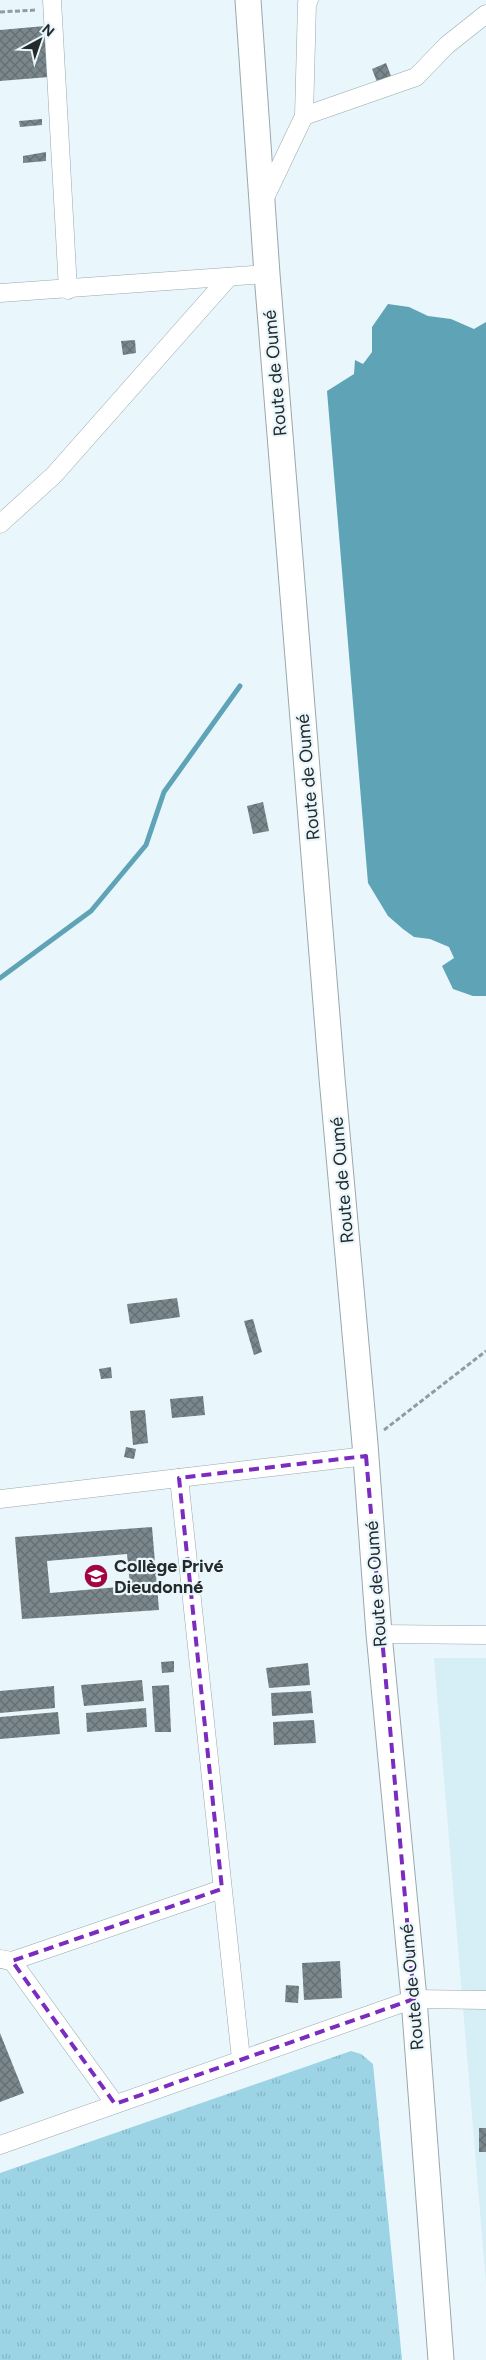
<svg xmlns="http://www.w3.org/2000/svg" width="486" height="2360" viewBox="0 0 486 2360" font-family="Figtree,sans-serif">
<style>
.built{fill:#d6eef5}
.grass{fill:url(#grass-tufts)}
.water{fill:#5fa3b7}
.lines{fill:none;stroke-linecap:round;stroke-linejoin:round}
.stream{stroke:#5fa3b7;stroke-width:5}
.building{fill:url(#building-cross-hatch);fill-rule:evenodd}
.street-casing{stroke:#9aa8ac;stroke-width:19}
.secondary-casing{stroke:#9aa8ac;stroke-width:27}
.path{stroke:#929ca0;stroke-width:3;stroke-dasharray:5 2.5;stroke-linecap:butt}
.street{stroke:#fff;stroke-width:18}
.secondary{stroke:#fff;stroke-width:25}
.marked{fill:none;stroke:#7b2cbf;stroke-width:4;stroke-dasharray:10 6;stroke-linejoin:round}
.labels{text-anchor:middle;stroke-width:4.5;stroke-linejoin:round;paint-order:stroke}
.street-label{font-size:18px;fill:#24292b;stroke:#e9f7fc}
.poi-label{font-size:18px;font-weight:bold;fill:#24292b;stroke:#e9f7fc;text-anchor:start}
</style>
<defs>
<pattern id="grass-tufts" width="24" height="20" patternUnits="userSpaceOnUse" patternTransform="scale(1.25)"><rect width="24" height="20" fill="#9cd3e5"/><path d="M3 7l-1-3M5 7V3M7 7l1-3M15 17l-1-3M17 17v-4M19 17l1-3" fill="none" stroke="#86b5c5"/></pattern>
<pattern id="building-cross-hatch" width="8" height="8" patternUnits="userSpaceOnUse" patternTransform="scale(1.25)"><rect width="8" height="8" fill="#7a878c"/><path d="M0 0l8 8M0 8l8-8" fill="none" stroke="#646e73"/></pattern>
</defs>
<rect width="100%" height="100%" fill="#e9f7fc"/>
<polygon class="built" points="434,1658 486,1658 486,2283"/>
<polygon class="grass" points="351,2051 361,2054 373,2064 402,2360 0,2360 0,2173"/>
<polygon class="water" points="388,304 409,307 428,316 451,319 474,329 486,322 486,996 473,996 453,989 442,966 454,958 449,947 430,939 414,937 403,929 388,916 368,883 327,391 354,374 355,360 363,364 372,352 372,327"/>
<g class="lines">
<polyline class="stream" points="0,978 91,911 146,845 164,792 240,686"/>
</g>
<g class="building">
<polygon points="45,26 49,77 0,81 0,30"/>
<polygon points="386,63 391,76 377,82 372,69"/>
<polygon points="42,119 42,125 20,127 19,121"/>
<polygon points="46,152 46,161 23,163 23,156"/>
<polygon points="135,340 136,353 123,355 121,341"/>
<polygon points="263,802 269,831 253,834 247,806"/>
<polygon points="177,1298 180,1317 130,1324 127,1304"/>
<polygon points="253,1319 262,1352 254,1355 244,1321"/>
<polygon points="111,1367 112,1378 101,1379 99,1369"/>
<polygon points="203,1396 205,1415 172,1418 170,1399"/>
<polygon points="145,1410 148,1443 133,1445 130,1411"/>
<polygon points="126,1447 136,1449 134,1459 124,1457"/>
<path d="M152,1527L159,1610L22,1619L15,1537ZM127,1554L130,1586L50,1593L47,1561Z"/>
<polygon points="174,1661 174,1672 162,1673 161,1662"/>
<polygon points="308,1663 310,1685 269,1688 266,1668"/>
<polygon points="142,1680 144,1701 84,1706 81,1685"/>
<polygon points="169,1685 171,1732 155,1732 152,1686"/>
<polygon points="54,1686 55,1708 0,1713 0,1691"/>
<polygon points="311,1691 313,1713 272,1716 271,1693"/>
<polygon points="146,1708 147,1727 87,1732 86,1713"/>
<polygon points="58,1712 60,1734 0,1739 0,1717"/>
<polygon points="314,1720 316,1743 274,1745 273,1722"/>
<polygon points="340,1961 342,1998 304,2000 302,1963"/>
<polygon points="286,1985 299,1986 298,2003 285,2002"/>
<polygon points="0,2033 24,2093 0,2102"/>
<rect x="479" y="2128" width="7" height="24"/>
</g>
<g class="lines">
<g class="street-casing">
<g id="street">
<polyline points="52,0 68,290"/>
<polyline points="304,116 416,77 447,45 486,14"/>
<polyline points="263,202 304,116 307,3 309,0"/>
<polyline points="0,293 267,274"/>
<polyline points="0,524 54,475 229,277"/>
<polyline points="179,1478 241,2059"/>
<polyline points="0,1499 366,1456"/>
<polyline points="379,1634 486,1635"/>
<polyline points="0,1959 12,1961 222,1889"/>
<polyline points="12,1961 115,2104"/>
<polyline points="0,2145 414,1999 486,2000"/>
</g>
</g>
<g class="secondary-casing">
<polyline id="secondary" points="248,0 267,274 332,1078 365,1444 379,1634 414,1999 441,2360"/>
</g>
<g class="path">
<polyline points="0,12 37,10"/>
<polyline points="384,1430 486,1351"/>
</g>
<use href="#street" class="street"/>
<use href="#secondary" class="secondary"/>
</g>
<path class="marked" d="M366,1456L414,1999L115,2104L12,1961L222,1889L179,1478Z"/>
<defs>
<g id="school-disc" transform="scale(1.25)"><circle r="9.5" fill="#a20642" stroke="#e9f7fc"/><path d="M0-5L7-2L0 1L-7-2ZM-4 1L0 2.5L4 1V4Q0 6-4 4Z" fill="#fff"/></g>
</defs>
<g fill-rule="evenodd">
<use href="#school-disc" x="96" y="1576"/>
</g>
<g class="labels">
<g class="street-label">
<text transform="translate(275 373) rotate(-95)" y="6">Route de Oumé</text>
<text transform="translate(308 777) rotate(-95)" y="6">Route de Oumé</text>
<text transform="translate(342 1180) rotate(-95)" y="6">Route de Oumé</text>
<text transform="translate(376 1584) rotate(-94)" y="6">Route de Oumé</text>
<text transform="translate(412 1987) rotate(-95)" y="6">Route de Oumé</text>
</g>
<g class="poi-label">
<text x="114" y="1572">Collège Privé<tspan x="114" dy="21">Dieudonné</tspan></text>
</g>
</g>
<g transform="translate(40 40) rotate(40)" stroke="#e9f7fc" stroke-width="4" paint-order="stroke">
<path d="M0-4L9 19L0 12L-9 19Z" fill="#24292b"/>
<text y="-8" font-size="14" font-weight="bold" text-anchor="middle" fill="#24292b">N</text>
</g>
</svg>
